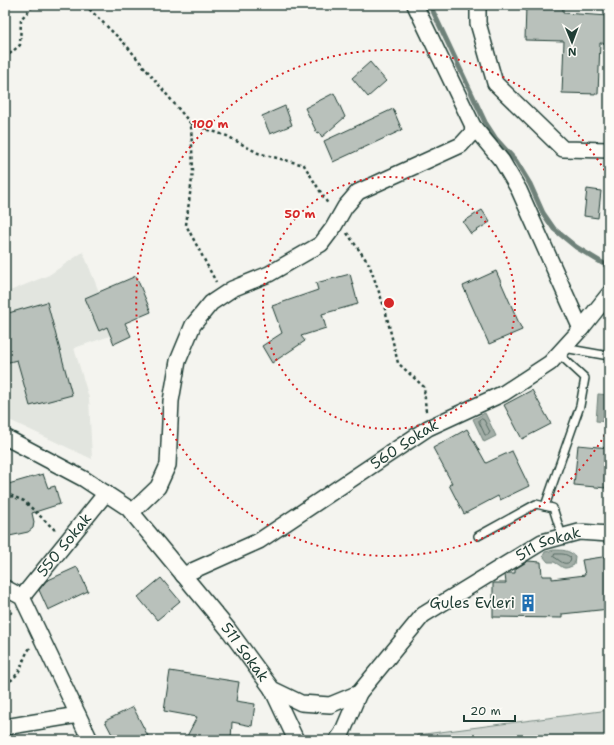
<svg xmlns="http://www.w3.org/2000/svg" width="614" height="745" viewBox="0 0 614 745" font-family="'Shantell Sans',sans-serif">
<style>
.built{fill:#e2e5df}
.green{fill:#d1d6d1;stroke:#788a82}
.water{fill:#a3aea7;stroke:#6e8179}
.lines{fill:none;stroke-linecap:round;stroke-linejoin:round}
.shore{stroke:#546a62;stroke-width:1}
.stream{stroke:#6e8179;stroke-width:5}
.building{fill:#b9c1bb;stroke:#1f3d34}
.service-casing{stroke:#1f3d34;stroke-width:10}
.minor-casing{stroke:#1f3d34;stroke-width:18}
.path{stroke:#1f3d34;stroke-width:2.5;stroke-dasharray:3 3;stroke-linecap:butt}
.service{stroke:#fdfcf7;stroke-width:7}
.minor{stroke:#fdfcf7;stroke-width:15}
.ring{fill:none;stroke:#d62828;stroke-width:2;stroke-dasharray:2 4}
.labels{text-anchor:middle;stroke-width:3.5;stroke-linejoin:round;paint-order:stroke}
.street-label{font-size:15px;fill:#1f3d34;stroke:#fdfcf7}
.poi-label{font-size:15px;fill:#1f3d34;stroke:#fdfcf7;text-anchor:end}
.centre{fill:#d62828;stroke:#fdfcf7;stroke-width:2}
.ring-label{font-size:12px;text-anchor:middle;font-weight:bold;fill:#d62828;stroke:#fdfcf7;stroke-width:3.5;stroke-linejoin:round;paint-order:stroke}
</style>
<rect width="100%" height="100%" fill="#f4f4ef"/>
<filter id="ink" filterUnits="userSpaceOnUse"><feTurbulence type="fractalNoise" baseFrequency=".025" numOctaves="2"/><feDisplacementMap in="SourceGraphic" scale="8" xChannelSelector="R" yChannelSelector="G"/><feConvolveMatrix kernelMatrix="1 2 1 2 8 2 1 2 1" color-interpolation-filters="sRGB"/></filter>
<g filter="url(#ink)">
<polygon class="built" points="83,252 116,334 74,348 89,398 92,459 5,418 5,293 49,275"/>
<polygon class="green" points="609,710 609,740 415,740 417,735"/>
<g class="water">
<polygon points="598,394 609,395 609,422 596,421"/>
<polygon points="485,413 496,436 484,442 473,419"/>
<path d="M554,550C563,550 568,550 575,556L574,565C562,571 564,567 554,562H548L543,556L545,552Z"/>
</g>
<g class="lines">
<g class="shore">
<polygon points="482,419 484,420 490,432 488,435 485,435 479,422 479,420"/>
<path d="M555,554C561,554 566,553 571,558L570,562C563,566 560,560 554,557Z"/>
</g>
<polyline class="stream" points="430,5 485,122 496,139 516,161 530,184 543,213 554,229 576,247 609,267"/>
</g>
<g class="building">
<polygon points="526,5 563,5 563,13 609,16 609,44 600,43 598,94 562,93 564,41 525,40"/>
<polygon points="370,62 386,81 368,97 352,78"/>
<polygon points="334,93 345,117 322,137 319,132 317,133 305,108"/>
<polygon points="285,106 292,125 270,134 262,116"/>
<polygon points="393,109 402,130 333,162 324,141"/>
<polygon points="587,189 601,191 598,218 584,216"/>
<polygon points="482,210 490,222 471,234 463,222"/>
<polygon points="496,271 522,330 489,344 463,286"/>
<polygon points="350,274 358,304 322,314 326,328 301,336 305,341 272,363 262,346 282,333 272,306 318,290 316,283"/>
<polygon points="136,276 151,312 125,323 131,336 114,344 107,327 99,331 85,298"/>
<polygon points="47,302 72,395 30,406 17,360 5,363 5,314"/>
<polygon points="532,390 551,424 522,439 504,405"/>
<polygon points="467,429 486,463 512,451 529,486 500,500 498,496 464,514 449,485 452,483 433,448"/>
<polygon points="578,445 609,448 606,488 574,485"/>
<polygon points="43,474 48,488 55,486 60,504 32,513 34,522 33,528 28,532 5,537 5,485"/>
<polygon points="609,556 609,609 562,614 562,618 493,617 493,583 506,583 505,575 508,573 515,573 515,569 528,561 541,562 542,576 552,576 552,579 585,575 582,560"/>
<polygon points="77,567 88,591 48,610 39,590 46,581"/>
<polygon points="161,578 180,601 157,620 138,597"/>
<polygon points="170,671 239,682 236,701 255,704 252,726 232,722 231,740 185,740 197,717 164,711"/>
<polygon points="133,707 150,740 115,740 105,721"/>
</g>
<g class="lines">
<g class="service-casing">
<g id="service">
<polyline points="564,348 609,356"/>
<polyline points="545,506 580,406 585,378 559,354"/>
<polyline points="478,536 536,504 553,508 562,536"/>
</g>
</g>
<g class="minor-casing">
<g id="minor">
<polyline points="415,5 473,126 502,161 519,190 581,329"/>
<polyline points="478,5 478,23 495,83 563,149 609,150"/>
<path id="s1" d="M5,437L84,479L128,508L228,629L272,689L301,703L330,705L359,693L423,615L542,542L579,532L609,534"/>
<polyline points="132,512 158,487 168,465 171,401 178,361 193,325 211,303 232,289 269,274 321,244 333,228 345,207 358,192 461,145 472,133 473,126"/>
<path id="s2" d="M183,575L259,541L428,428L504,393L550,363L581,329L609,294"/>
<polyline points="5,588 22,597 90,740"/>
<path id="s3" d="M22,597L106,493"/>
<polyline points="272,689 296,740"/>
<polyline points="5,727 78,715"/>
<polyline points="337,740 342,733 359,693"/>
</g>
</g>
<g class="path">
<polyline points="85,5 126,45 191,124 193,171 186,225 216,282"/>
<polyline points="5,58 20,45 21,19 34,5"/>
<polyline points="191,124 227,136 258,153 304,165 328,204"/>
<polyline points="347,233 369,264 385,309 398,363 424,387 426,412"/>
<polyline points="5,493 24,501 56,531"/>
<polyline points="5,610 12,613"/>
<path d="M5,684C24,674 20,661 30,648"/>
</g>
<use href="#service" class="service"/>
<use href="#minor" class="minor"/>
</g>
</g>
<g class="ring">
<circle cx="389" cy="303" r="126"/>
<path d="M608 430A253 253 0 1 1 608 176"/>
</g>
<defs>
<g id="building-bare" transform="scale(1.38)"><path d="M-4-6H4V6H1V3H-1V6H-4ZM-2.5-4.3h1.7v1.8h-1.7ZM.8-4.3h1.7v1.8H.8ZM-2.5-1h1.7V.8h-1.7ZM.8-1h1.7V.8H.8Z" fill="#1f6fb2" stroke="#fdfcf7" stroke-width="2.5" paint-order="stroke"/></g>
</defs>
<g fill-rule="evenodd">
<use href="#building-bare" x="528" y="603"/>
</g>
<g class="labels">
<g class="street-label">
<text dy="5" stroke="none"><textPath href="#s2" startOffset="258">560 Sokak</textPath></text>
<text dy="5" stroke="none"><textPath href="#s3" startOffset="67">550 Sokak</textPath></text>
<text dy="5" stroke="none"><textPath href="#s1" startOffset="712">511 Sokak</textPath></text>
<text dy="5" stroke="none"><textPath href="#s1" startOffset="328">511 Sokak</textPath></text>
</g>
<g class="poi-label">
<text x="515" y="608">Gules Evleri</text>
</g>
</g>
<circle cx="389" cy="303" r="6" class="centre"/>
<g class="ring-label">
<text x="210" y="128">100 m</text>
<text x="300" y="218">50 m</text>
</g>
<rect width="614" height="745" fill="none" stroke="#fdfcf7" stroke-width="20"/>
<rect x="10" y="10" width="594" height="725" fill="none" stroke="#1f3d34" stroke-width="1.5" filter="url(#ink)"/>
<g transform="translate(572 42) rotate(179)" stroke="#fdfcf7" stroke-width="3" paint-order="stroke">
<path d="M0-3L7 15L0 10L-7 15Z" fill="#1f3d34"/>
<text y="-6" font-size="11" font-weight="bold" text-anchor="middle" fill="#1f3d34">N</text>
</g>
<path d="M464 715v6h51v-6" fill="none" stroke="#1f3d34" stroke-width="2"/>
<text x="470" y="715" font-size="12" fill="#1f3d34" stroke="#fdfcf7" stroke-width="3" paint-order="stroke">20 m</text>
</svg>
